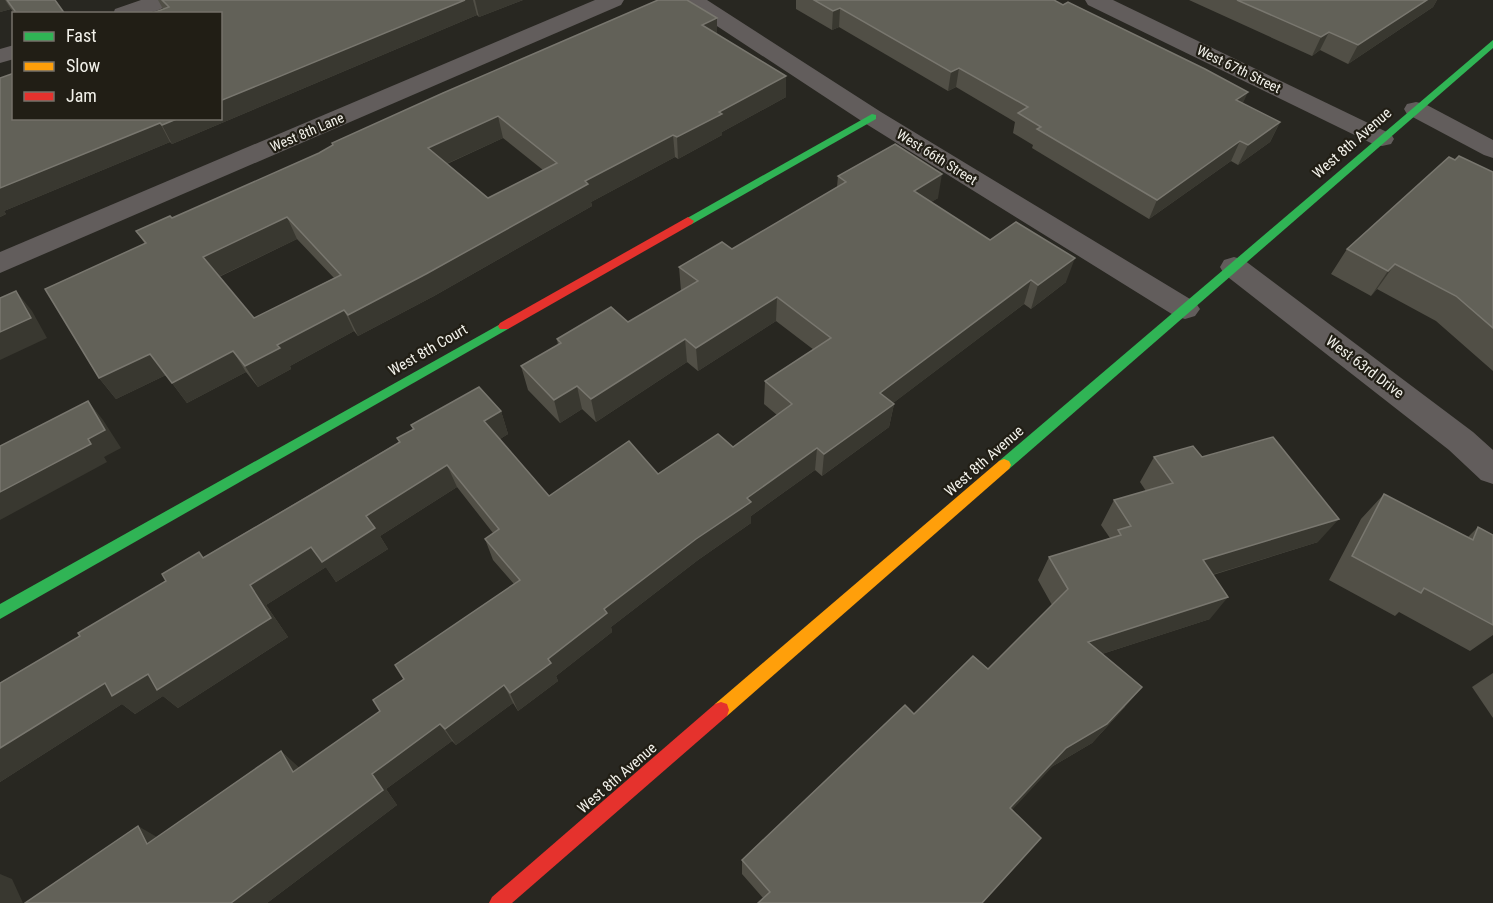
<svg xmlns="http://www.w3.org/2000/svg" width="1493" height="903" viewBox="0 0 1493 903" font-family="'Roboto Condensed',sans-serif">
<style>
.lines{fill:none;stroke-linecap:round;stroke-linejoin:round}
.street{fill:#625d5c;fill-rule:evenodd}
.fast{fill:#30b455;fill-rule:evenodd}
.slow{fill:#ff9f0a;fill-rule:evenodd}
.jam{fill:#e5322d;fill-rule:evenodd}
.wall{fill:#514f46;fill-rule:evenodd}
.shaded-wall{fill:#393830}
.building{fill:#626158;stroke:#79776f;stroke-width:1.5;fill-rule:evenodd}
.labels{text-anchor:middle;stroke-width:4.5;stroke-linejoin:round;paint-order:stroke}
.far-street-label{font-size:14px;fill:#f2f1ea;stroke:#211e15}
.street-label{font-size:15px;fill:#f2f1ea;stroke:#211e15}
</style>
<rect width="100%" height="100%" fill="#282721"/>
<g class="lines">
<g class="street">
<path d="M141,0H172C160,17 130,14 113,14L115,9Z"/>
<polygon points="595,0 624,0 621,5 0,273 0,252"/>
<polygon points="682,0 707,0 881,112 1195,302 1200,309 1195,316 1185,319 1175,316 863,122 685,5"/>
<polygon points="1085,0 1113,0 1391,134 1394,139 1391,144 1382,146 1373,144 1088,5"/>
<polygon points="14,45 14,59 0,63 0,49"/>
<polygon points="1416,102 1425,104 1493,140 1493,158 1484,155 1407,114 1404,109 1407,104"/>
<polygon points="1234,257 1244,260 1473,432 1493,450 1493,484 1481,480 1449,450 1224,274 1220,267 1224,260"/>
</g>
<g class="fast">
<polygon points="1493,40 1493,48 1009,469 999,469 997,465 999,461"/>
<polygon points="872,114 876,115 876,119 692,224 688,225 682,221"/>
<polygon points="504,322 510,326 508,329 0,619 0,604"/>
</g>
<polygon class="slow" points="1004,459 1009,461 1011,465 1009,469 727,716 721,718 715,716 713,710 715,704 999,461"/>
<g class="jam">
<polygon points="688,217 694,221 692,224 508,329 500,329 498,326 500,323"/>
<polygon points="721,702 727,704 729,710 727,716 512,903 489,903 492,897 715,704"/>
</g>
</g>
<g class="wall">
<polygon points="0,0 55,0 65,14 14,14 11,9 0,12"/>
<polygon points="158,0 523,0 479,17 477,15 172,144 170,142 4,211 6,214 0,217 14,118 163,9"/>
<polygon points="796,0 1054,0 1243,104 1280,122 1270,142 1238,165 1231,161 1149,219 1032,148 1033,145 1013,133 1015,122 956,87 948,91 839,27 832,30 796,9"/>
<polygon points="1189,0 1437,0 1433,7 1348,64 1320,50 1312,56"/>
<path d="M717,18V34L786,97L722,132V135L678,159L675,157L591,202L592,206L434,296L358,336L354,331L290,366L291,369L258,387L246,372L187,403L166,375L116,399L99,378L145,244L136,231L172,218L319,153L333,146L332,143ZM503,138L543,170L488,198L447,164ZM297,239L334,278L254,318L219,277Z"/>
<polygon points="1455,160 1493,172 1493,371 1436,321 1377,289 1371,296 1331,274 1347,249"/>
<polygon points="838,176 938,198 931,202 990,240 1066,282 1031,309 1024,304 893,403 894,404 889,427 822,476 815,470 751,516 751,523 698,560 611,627 612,632 556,676 558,681 518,711 513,703 456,745 452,741 386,789 397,805 267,903 25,903 157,837 281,751 299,768 380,711 404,679 514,584 493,560 485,539 493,533 457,487 380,536 388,549 336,582 326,567 266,605 288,637 178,708 163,696 135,714 122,704 0,782 0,683 80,636 204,557 399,442 397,438 413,430 411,425 501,411 508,434 500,439 549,496 658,474 733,447 777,415 764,404 765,381 814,350 776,321 698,371 687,362 596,422 582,409 560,423 528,390 521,366 558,345 557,339 628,322 681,291 679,267 732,249 837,187"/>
<polygon points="1154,457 1202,457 1318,542 1213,575 1210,619 1102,654 1125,707 1092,743 1053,766 763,898 742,874 742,860 914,714 988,669 1052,605 1038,580 1049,557 1110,538 1101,525 1114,500 1146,491 1140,482"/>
<polygon points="1384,494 1468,537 1478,527 1493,535 1493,635 1470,651 1399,612 1395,616 1329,580 1361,519"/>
<polygon points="1493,673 1493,718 1472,687"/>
</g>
<g class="shaded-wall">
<polygon points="0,0 5,0 11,9 0,12"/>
<polygon points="465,0 473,0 477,15 172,144 162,125 179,118 220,118 220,101"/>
<polygon points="475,0 523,0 479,17"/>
<polygon points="1427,0 1437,0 1433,7 1348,64 1358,45"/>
<polygon points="840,8 839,27 832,30 833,11"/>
<polygon points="717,18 717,40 702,25"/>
<polygon points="1329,32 1320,50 1312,56 1321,37"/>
<polygon points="959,68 956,87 948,91 951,72"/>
<polygon points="786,76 786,97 722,132 722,135 678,159 677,137 719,112"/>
<polygon points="1248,92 1239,112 1236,100"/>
<polygon points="498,116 503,138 435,169 428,148"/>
<polygon points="1280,122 1270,142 1238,165 1248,145"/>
<polygon points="160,123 170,142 4,211 6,214 0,217 0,188"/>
<polygon points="673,135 675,157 591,202 592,206 434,296 358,336 348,315 585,181"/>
<polygon points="1240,141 1231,161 1149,219 1157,200"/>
<polygon points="942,174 938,198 910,215 914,191"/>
<polygon points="287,217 297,239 216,278 203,257"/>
<polygon points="1075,258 1066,282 1031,309 1038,285"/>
<polygon points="1395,264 1377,289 1371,296 1388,271"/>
<polygon points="1031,280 1024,304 876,416 880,393"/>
<polygon points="16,291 32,311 47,338 0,360 0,332"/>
<polygon points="777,297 776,321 698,371 696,348"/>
<polygon points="344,310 354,331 290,366 291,369 258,387 245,366 277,345"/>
<polygon points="685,339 687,362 596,422 591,399"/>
<polygon points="233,351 246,372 187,403 172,383"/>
<polygon points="150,354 166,375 116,399 99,378"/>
<polygon points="577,386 582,409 560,423 554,400"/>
<polygon points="88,401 103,420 121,448 104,457 107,462 0,520 0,492 88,439"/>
<polygon points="894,404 889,427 822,476 824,454"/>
<polygon points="501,411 508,434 492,444 484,421"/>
<polygon points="817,448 815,470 751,516 751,523 698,560 611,627 612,632 556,676 558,681 518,711 510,693 548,659 604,609 747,498"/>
<polygon points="447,465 457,487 380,536 388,549 336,582 322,562 366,516"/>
<polygon points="1339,519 1318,542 1185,583 1203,560"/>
<polygon points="311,547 326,567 266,605 288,637 178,708 163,696 135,714 122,704 0,782 0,748 250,585"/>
<polygon points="1228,597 1210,619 1074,663 1088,642"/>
<polygon points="504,685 513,703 456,745 445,729"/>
<polygon points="1142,687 1125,707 1092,743 1053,766 999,824 1010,808 1066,748"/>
<polygon points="440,724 452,741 386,789 397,805 267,903 231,903 372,774"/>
<polygon points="281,751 298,767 311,788 293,772"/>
<polygon points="138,826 162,840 147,844"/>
<polygon points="0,874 12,879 23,903 0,903"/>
</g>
<g class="building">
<polygon points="7,0 55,0 65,14 17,14"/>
<polygon points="162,0 465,0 220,101 220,14 150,14 169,7"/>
<path d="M658,0H687L717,18L702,25L786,76L719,112L722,114L677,137L673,135L585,181L588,184L426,274L348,315L344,310L277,345L280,348L245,366L233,351L172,383L150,354L99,378L45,289L146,243L136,231L170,216L172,218L319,153L333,145L332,143L443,93ZM498,116L557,163L488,198L428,148ZM287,217L341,275L254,318L203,257Z"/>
<polygon points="814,0 1054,0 1063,5 1068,2 1205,69 1248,92 1236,100 1280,122 1248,145 1240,141 1157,200 1037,129 1041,127 1018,113 1028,107 959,68 951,72 840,8 833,11"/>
<polygon points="1237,0 1427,0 1358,45 1329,32 1321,37"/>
<polygon points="14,73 14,118 179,118 162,125 160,123 0,188 0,78"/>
<polygon points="895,144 942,174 914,191 990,240 1016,222 1075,258 1038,285 1031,280 880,393 894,404 824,454 817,448 747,498 751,502 696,539 604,609 607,613 548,659 551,663 510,693 504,685 445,729 440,724 372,774 383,790 231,903 25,903 138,826 147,844 281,751 293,772 380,711 373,700 404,679 395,665 520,580 485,539 499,529 447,465 366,516 375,528 322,562 311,547 250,585 271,618 157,690 148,674 112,696 105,683 0,748 0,683 80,636 78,633 166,581 162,574 199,552 203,558 314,493 400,442 397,438 414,429 411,425 479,387 501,411 484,421 549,496 629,441 658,474 718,434 733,447 792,404 765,381 831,338 777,297 696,348 685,339 591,399 577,386 554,400 521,366 561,343 557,339 611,307 628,322 698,281 679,267 722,242 732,249 846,182 838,176"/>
<polygon points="1459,156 1493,172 1493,328 1456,296 1395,264 1388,271 1347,249 1449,157 1455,160"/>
<polygon points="16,291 31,318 0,332 0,298"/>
<polygon points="88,401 105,430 88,439 91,444 0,492 0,446"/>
<polygon points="1273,437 1339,519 1203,560 1228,597 1088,642 1142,687 1107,724 1066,748 1010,808 1041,838 982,903 758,903 770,892 742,860 905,705 914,714 973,656 988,669 1068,589 1049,557 1121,535 1118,530 1131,526 1114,500 1173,483 1154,457 1193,446 1202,457"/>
<polygon points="1384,494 1473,540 1478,527 1493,535 1493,625 1424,588 1421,593 1352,556"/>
</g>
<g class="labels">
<g class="far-street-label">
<text transform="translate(1239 69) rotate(26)" y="5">West 67th Street</text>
<text transform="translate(307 132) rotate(-23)" y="5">West 8th Lane</text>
<text transform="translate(937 157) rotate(32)" y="5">West 66th Street</text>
</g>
<g class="street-label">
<text transform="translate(1352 143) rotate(-41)" y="5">West 8th Avenue</text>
<text transform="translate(428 350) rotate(-30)" y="5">West 8th Court</text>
<text transform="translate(1365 367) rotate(37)" y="5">West 63rd Drive</text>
<text transform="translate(984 461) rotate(-41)" y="5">West 8th Avenue</text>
<text transform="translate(617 778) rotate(-41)" y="5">West 8th Avenue</text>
</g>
</g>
<rect x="12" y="12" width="210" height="108" fill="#211e15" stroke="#75726a" stroke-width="1.5"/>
<rect x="24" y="32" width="30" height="9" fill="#30b455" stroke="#75726a" stroke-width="1.5"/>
<text x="66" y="42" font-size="18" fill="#f2f1ea">Fast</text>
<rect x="24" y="62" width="30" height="9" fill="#ff9f0a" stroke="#75726a" stroke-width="1.5"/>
<text x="66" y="72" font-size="18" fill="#f2f1ea">Slow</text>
<rect x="24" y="92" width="30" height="9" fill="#e5322d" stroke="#75726a" stroke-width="1.5"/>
<text x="66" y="102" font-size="18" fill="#f2f1ea">Jam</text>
</svg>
